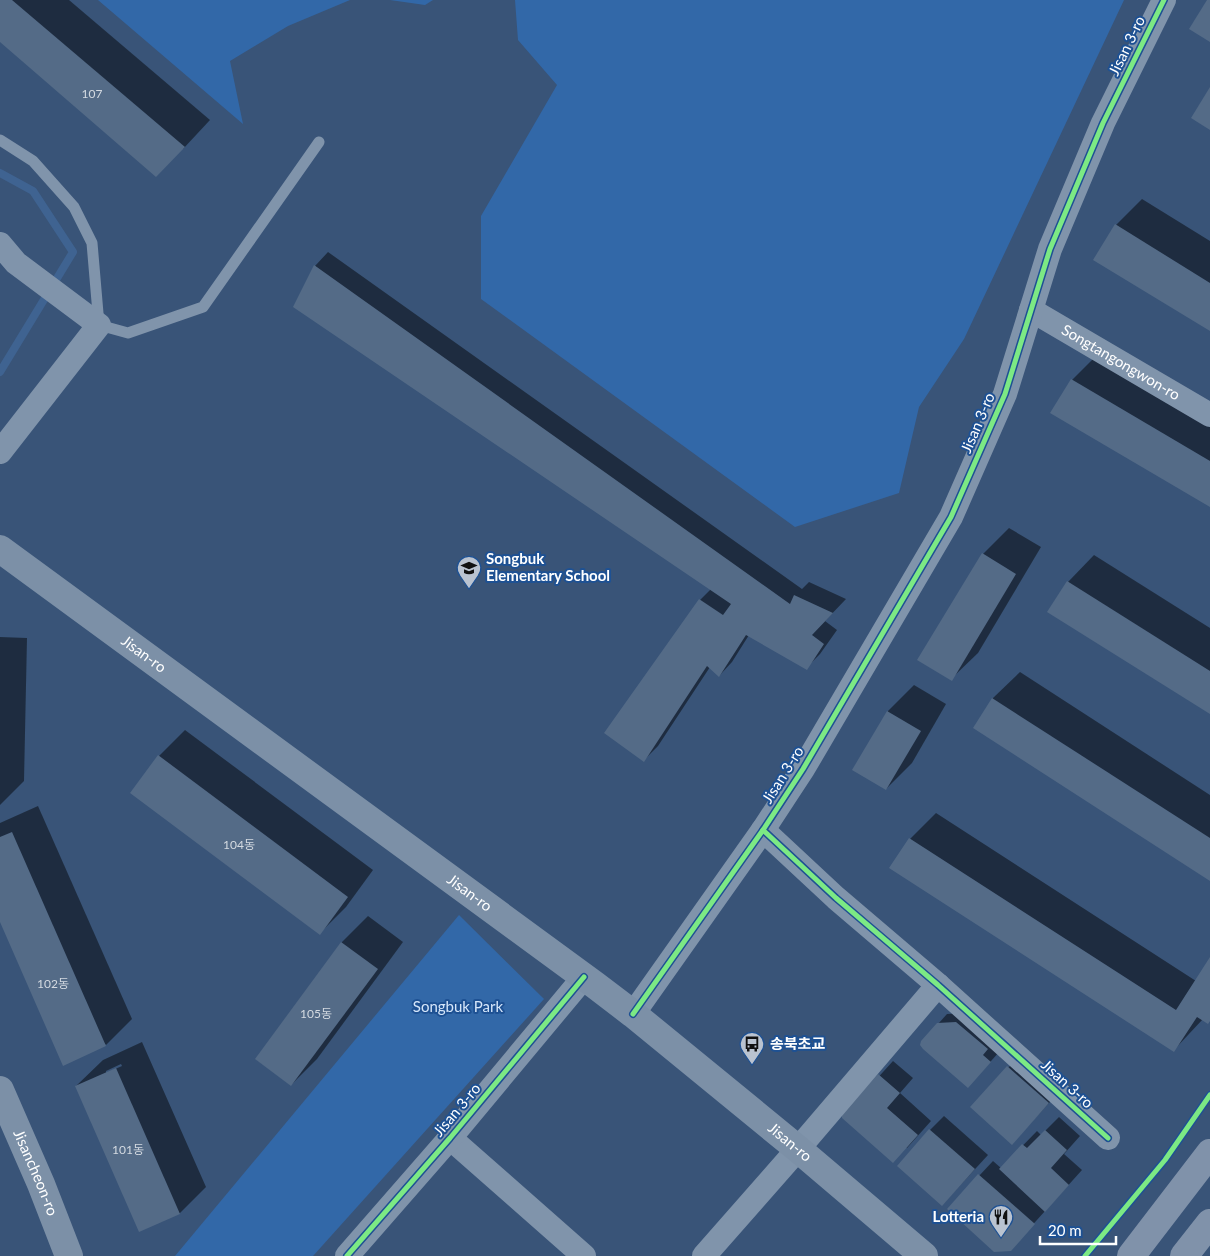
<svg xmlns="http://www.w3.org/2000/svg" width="1210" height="1256" viewBox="0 0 1210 1256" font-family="Lato,'Noto Sans KR',sans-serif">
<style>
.green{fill:#3268a8}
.shadow{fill:#0007;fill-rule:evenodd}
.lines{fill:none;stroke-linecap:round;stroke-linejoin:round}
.stream{stroke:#3f6391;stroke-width:8}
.building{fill:#546b87}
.lane{stroke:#8094ab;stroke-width:11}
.street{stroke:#8094ab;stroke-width:24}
.secondary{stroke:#7c90a7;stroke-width:28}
.primary{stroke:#8092aa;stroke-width:28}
.cycleway-casing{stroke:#1e5193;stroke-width:8}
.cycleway{stroke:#7ce984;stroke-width:5}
.labels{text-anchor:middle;stroke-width:4;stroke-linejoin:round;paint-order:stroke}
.number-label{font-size:12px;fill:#d4dae1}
.street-label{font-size:15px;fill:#fff;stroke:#1e5193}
.poi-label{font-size:15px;font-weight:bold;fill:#fff;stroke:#1e5193;text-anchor:start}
.park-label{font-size:15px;fill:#d5e6fa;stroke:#1e5193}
</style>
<rect width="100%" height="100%" fill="#395478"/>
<g class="green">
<polygon points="98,0 350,0 288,26 230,61 243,124"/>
<polygon points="390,0 433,0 425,5"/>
<polygon points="515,0 1124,0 964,339 919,407 899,493 795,527 481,299 481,216 557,85 518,40"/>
<polygon points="459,915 544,999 313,1256 175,1256"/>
</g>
<g class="shadow">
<polygon points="1,0 69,0 210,120 183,149 0,41"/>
<polygon points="1142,199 1210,241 1210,330 1116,225"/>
<polygon points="328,252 802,589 809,582 846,599 825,621 837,630 820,654 806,668 749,635 732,662 719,676 710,667 658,746 644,760 606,733 700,600 711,589 315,266"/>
<polygon points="1098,354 1210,420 1210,506 1072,380"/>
<polygon points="1009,528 1041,547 978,653 951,679 983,554"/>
<polygon points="1094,555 1210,628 1210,712 1068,582"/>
<polygon points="0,637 27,638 24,781 0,805"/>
<polygon points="1020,672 1210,795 1210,880 975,728 993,698"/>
<polygon points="914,685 946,704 912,763 886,789 854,769 888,711"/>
<polygon points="185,730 373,870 346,907 320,933 132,792 159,756"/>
<polygon points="38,806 132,1019 106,1045 0,919 0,823"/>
<polygon points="936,813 1196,981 1210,959 1210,1021 1203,1019 1174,1050 910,839"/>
<polygon points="368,916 403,942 317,1059 291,1085 256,1059 342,942"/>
<polygon points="966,1013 999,1052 977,1077 938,1024 947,1014"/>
<path d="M142,1042L206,1187L180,1213L140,1230L76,1086L103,1060ZM121,1064L122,1066L106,1073V1071Z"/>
<polygon points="1022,1053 1062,1089 1012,1143 972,1107"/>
<polygon points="893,1061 913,1078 900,1093 931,1121 907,1148 844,1115"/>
<polygon points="944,1116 988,1155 942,1205 930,1130"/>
<polygon points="1059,1117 1080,1136 1064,1154 1082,1170 1010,1250 948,1209 993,1161 1001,1168 1037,1131 1041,1135"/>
</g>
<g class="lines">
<polyline class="stream" points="0,173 33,191 73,252 0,372"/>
</g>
<g class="building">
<polygon points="0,0 12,0 185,147 156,177 0,42"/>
<polygon points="1207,0 1210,0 1210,42 1189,29"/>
<polygon points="1210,87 1210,130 1191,118"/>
<polygon points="1115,224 1210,283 1210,331 1093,260"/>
<polygon points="314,265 790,604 794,595 833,613 812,635 824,644 807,670 746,635 719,677 707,666 644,762 604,733 699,599 723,615 731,604 293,307"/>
<polygon points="1071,379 1210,461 1210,507 1050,413"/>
<polygon points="982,553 1016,574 952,681 917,660"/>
<polygon points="1067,581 1210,671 1210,714 1047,612"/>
<polygon points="992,698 1210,838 1210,881 973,728"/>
<polygon points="887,711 921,731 886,790 852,770"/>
<polygon points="158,755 348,897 320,935 130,793"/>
<polygon points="12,832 106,1046 63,1066 0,922 0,837"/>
<polygon points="909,838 1176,1010 1210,957 1210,1021 1208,1024 1197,1017 1174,1052 889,868"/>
<polygon points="341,942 378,969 291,1086 255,1059"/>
<polygon points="956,1022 988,1049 983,1055 991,1062 968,1088 923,1049 920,1045 921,1041 937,1023"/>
<polygon points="1007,1066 1049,1103 1012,1145 970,1107"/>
<polygon points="116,1068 180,1214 139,1232 75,1086"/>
<polygon points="878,1074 900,1093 887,1108 918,1135 893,1163 842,1118 842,1114"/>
<polygon points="929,1129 975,1169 942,1206 897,1166"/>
<polygon points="1045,1130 1067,1150 1051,1168 1069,1185 1045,1212 999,1169 1022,1144 1027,1148"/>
<polygon points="978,1174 1035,1224 1011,1251 994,1252 947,1209"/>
</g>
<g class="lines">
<polyline class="lane" points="0,140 33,161 74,207 92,243 99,325 128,333 203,307 319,142"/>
<g class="street">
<polyline points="0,244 16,263 99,325 0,452"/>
<path id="s1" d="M1031,310L1210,415"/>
<polyline points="763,830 836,898 938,985 1108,1138"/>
<polyline points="633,1014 763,830 803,769 951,517 1005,394 1050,249 1103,123 1164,0"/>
<polyline points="450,1138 584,1256"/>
<polyline points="347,1256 450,1138 584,977"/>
<polyline points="704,1256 798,1149 938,985"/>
</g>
<g class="secondary">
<path id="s2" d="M0,549L595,985L633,1014L798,1149L924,1256"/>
<path id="s3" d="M0,1090L41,1184L69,1256"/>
</g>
<g class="primary">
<polyline points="1131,1256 1210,1153"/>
<polyline points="1184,1256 1210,1223"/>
</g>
<g class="cycleway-casing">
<g id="cycleway">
<polyline points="763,830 836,898 938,985 1108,1138"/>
<polyline points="633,1014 763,830 803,769 951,517 1005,394 1050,249 1103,123 1164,0"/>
<polyline points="347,1256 450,1138 584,977"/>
<polyline points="1085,1256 1165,1160 1210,1095"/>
</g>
</g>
<use href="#cycleway" class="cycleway"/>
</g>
<defs>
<g id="school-pin" transform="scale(1.25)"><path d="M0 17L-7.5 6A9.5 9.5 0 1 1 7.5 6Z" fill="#bac3d0" stroke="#1e5193"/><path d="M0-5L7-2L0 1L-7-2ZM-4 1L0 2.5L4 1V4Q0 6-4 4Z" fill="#111"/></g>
<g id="bus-pin" transform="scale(1.25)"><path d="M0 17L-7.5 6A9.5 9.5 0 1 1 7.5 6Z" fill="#bac3d0" stroke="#1e5193"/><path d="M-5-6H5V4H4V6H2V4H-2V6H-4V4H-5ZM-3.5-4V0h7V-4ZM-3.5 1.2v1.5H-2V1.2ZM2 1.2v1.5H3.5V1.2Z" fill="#111"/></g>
<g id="restaurant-pin" transform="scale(1.25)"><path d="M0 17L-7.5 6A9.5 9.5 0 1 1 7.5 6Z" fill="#bac3d0" stroke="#1e5193"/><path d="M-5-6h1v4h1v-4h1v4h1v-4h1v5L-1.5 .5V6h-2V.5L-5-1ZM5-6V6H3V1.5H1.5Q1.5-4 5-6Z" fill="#111"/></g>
</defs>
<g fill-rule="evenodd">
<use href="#school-pin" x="469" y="568"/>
<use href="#bus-pin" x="752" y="1044"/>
<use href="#restaurant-pin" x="1001" y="1217"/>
</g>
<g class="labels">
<g class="number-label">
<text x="92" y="98">107</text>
<text x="239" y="849">104동</text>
<text x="53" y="988">102동</text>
<text x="316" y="1018">105동</text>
<text x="128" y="1154">101동</text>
</g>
<g class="street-label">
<text transform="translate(1127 46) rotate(-64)" y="5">Jisan 3-ro</text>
<text dy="5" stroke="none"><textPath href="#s1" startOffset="104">Songtangongwon-ro</textPath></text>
<text transform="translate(978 423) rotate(-67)" y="5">Jisan 3-ro</text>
<text dy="5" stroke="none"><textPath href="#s2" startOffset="178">Jisan-ro</textPath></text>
<text transform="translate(783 775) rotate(-58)" y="5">Jisan 3-ro</text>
<text dy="5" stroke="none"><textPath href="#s2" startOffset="582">Jisan-ro</textPath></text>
<text transform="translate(1067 1084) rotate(42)" y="5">Jisan 3-ro</text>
<text transform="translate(457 1110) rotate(-50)" y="5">Jisan 3-ro</text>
<text dy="5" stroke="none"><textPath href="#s2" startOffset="988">Jisan-ro</textPath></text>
<text dy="5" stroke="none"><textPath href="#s3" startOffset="90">Jisancheon-ro</textPath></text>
</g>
<g class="poi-label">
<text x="486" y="564">Songbuk<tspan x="486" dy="17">Elementary School</tspan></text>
<text x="770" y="1049">송북초교</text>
<text x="984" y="1222" text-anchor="end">Lotteria</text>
</g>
<g class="park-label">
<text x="458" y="1012">Songbuk Park</text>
</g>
</g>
<path d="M1040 1236v8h76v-8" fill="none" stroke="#ffffff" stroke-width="2.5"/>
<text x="1048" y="1236" font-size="15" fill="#ffffff" stroke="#1e5193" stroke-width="4" paint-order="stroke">20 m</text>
</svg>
